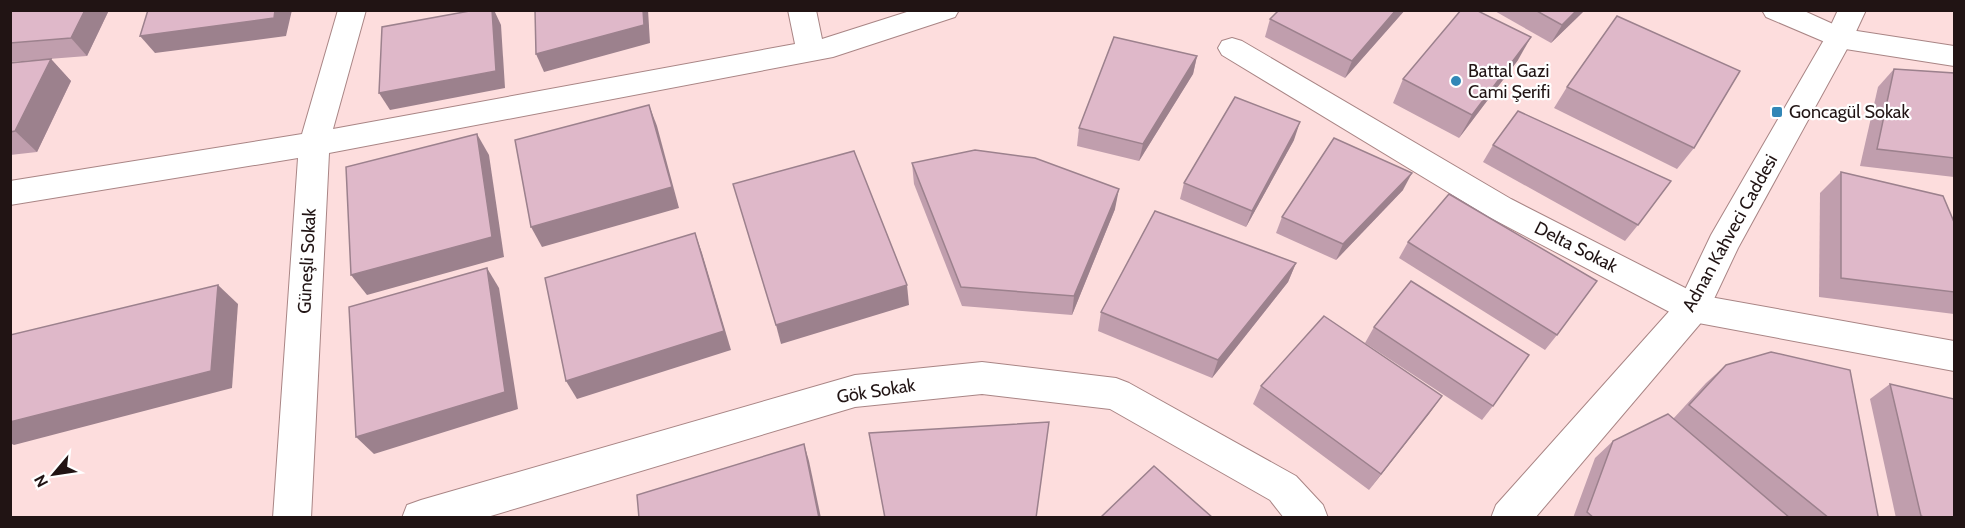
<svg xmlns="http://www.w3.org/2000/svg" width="1965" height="528" viewBox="0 0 1965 528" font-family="Cabin,sans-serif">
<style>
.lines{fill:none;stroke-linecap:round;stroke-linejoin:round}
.street-casing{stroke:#a98585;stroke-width:2}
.secondary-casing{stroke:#a98585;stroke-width:2}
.street{fill:#fff;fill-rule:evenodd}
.secondary{fill:#fff;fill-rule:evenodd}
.wall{fill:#c09ead}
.shaded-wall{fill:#9c818d}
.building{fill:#dfb8c9;stroke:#9c818d;stroke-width:1.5}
.poi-dot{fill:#3287b7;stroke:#fff;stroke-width:2}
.labels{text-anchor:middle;stroke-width:4.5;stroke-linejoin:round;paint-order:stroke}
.poi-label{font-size:18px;fill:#211414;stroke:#fff;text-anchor:start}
.street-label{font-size:18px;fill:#211414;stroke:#fff}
</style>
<rect width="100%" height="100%" fill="#fddddd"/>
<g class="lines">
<g class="street-casing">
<g id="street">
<polygon points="338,10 366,10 333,129 795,44 788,10 816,10 822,39 913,10 959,10 955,17 833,57 329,153 311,518 273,518 298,158 10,205 10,181 302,134"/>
<polygon points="1762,10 1802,10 1844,29 1954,46 1954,66 1839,48 1766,17"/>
<polygon points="1232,38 1242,41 1511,199 1699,295 1954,341 1954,371 1693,322 1681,318 1489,217 1222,55 1218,48 1222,41"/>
<polygon points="982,362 1116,378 1129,383 1296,476 1323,505 1328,518 1284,518 1270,500 1110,409 982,394 855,407 484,518 402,518 407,505 421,500 855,375"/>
</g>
</g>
<g class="secondary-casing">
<polygon id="secondary" points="1838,10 1866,10 1853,38 1738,248 1705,318 1535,518 1491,518 1496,505 1681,298 1711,235 1825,38"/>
</g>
<use href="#street" class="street"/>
<use href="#secondary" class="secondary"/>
</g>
<g class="wall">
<polygon points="10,10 109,10 87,56 10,62"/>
<polygon points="1405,10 1345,78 1265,37 1270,19"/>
<polygon points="1493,10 1585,10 1551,43"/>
<polygon points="1197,56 1193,74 1139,161 1077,146 1079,128"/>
<polygon points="51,59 71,81 37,152 10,155 10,63"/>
<polygon points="1518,60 1459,138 1393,103 1403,79"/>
<polygon points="1894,69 1954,73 1954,177 1860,166 1878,87"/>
<polygon points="1567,87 1694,148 1677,169 1554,108"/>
<polygon points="1294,140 1246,227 1180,199 1184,183"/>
<polygon points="1493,145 1638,225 1625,241 1483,162"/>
<polygon points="912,163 1115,209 1072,315 962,306 914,184"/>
<polygon points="1841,172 1954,222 1954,314 1819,297 1820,193"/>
<polygon points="1403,190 1336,260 1276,233 1282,217"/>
<polygon points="1408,242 1557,335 1545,350 1399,258"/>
<polygon points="1296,263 1288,282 1212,378 1098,331 1101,312"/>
<polygon points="1374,327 1493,406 1482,420 1365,343"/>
<polygon points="1726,365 1876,518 1573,518 1595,458 1613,441 1673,419 1706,383"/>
<polygon points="1890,384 1954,518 1896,518 1870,399"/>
<polygon points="1261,386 1442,396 1369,490 1253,404"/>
</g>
<g class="shaded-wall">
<polygon points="85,10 109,10 87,56 71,38"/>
<polygon points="275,10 292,10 286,36 155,53 140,36"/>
<polygon points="492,10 494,10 501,25 505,88 390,110 379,93"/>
<polygon points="643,10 648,10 650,43 544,72 536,54"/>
<polygon points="1396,10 1405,10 1345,78 1352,61"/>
<polygon points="1577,10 1585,10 1551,43 1562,25"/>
<polygon points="1531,37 1518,60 1459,138 1472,115"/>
<polygon points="1197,56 1193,74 1139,161 1143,144"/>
<polygon points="51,59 71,81 37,152 15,131"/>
<polygon points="649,105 657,126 679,208 542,247 531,227"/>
<polygon points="1300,122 1294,140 1246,227 1252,211"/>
<polygon points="477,134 489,155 504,257 367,295 351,275"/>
<polygon points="1412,173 1403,190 1336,260 1343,244"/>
<polygon points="1119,189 1115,209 1072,315 1074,296"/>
<polygon points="695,233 702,253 731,350 577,399 566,381"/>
<polygon points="1296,263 1288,282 1212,378 1218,360"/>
<polygon points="487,268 499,288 518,409 374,454 356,437"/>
<polygon points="218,285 238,304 232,388 14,445 10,443 10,422"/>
<polygon points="907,285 909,305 781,344 776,325"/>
<polygon points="1442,396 1429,414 1369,490 1381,474"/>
<polygon points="804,444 809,461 821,518 819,518"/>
</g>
<g class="building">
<polygon points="10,10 85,10 71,38 10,43"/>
<polygon points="148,10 275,10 274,18 140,36"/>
<polygon points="475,10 492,10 496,71 379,93 382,27"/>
<polygon points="535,10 643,10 644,25 536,54"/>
<polygon points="1279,10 1396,10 1352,61 1270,19"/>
<polygon points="1461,10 1476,10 1531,37 1472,115 1403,79"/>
<polygon points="1535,10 1577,10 1562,25"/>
<polygon points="1617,16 1740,71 1694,148 1567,87"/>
<polygon points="1114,37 1197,56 1143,144 1079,128"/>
<polygon points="51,59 15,131 10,132 10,63"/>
<polygon points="1894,69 1954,73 1954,158 1877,149"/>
<polygon points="1235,97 1300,122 1252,211 1184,183"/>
<polygon points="649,105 672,187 531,227 515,140"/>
<polygon points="1518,111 1671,181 1638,225 1493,145"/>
<polygon points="477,134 492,237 351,275 346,167"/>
<polygon points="1334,138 1412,173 1343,244 1282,217"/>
<polygon points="975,150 1035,158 1119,189 1074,296 961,287 912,163"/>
<polygon points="854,151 907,285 776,325 733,184"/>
<polygon points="1841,172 1943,196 1954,222 1954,292 1841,278"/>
<polygon points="1449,194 1597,281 1557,335 1408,242"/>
<polygon points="1155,211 1296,263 1218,360 1101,312"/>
<polygon points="695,233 724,331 566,381 545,278"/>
<polygon points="487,268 505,392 356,437 349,307"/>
<polygon points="1411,281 1529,355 1493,406 1374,327"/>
<polygon points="218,285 211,371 10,422 10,335"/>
<polygon points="1324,316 1442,396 1381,474 1261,386"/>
<polygon points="1771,352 1850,370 1878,516 1875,518 1829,518 1689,405 1726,365"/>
<polygon points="1890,384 1954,399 1954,518 1926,518 1921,516"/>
<polygon points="1668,414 1790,518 1594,518 1587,512 1613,441"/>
<polygon points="1049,422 1036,518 885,518 869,433"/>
<polygon points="804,444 819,518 639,518 637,495"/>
<polygon points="1154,466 1213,518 1100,518"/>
</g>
<g class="poi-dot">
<circle cx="1456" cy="81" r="6"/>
<rect x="1771" y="106" width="12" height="12" rx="3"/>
</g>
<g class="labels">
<g class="poi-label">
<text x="1468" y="77">Battal Gazi<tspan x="1468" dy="21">Cami Şerifi</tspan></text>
<text x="1789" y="118">Goncagül Sokak</text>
</g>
<g class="street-label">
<text transform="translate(1730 233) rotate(-61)" y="6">Adnan Kahveci Caddesi</text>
<text transform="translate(1576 247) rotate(27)" y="6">Delta Sokak</text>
<text transform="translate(307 261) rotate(-87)" y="6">Güneşli Sokak</text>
<text transform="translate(876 391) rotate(-9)" y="6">Gök Sokak</text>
</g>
</g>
<rect width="1965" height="528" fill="none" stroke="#211414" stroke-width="24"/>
<g transform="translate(54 474) rotate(241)" stroke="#ffffff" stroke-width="4.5" paint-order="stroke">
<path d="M0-4.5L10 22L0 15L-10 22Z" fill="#211414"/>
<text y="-9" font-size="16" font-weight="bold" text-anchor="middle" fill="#211414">N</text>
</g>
</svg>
